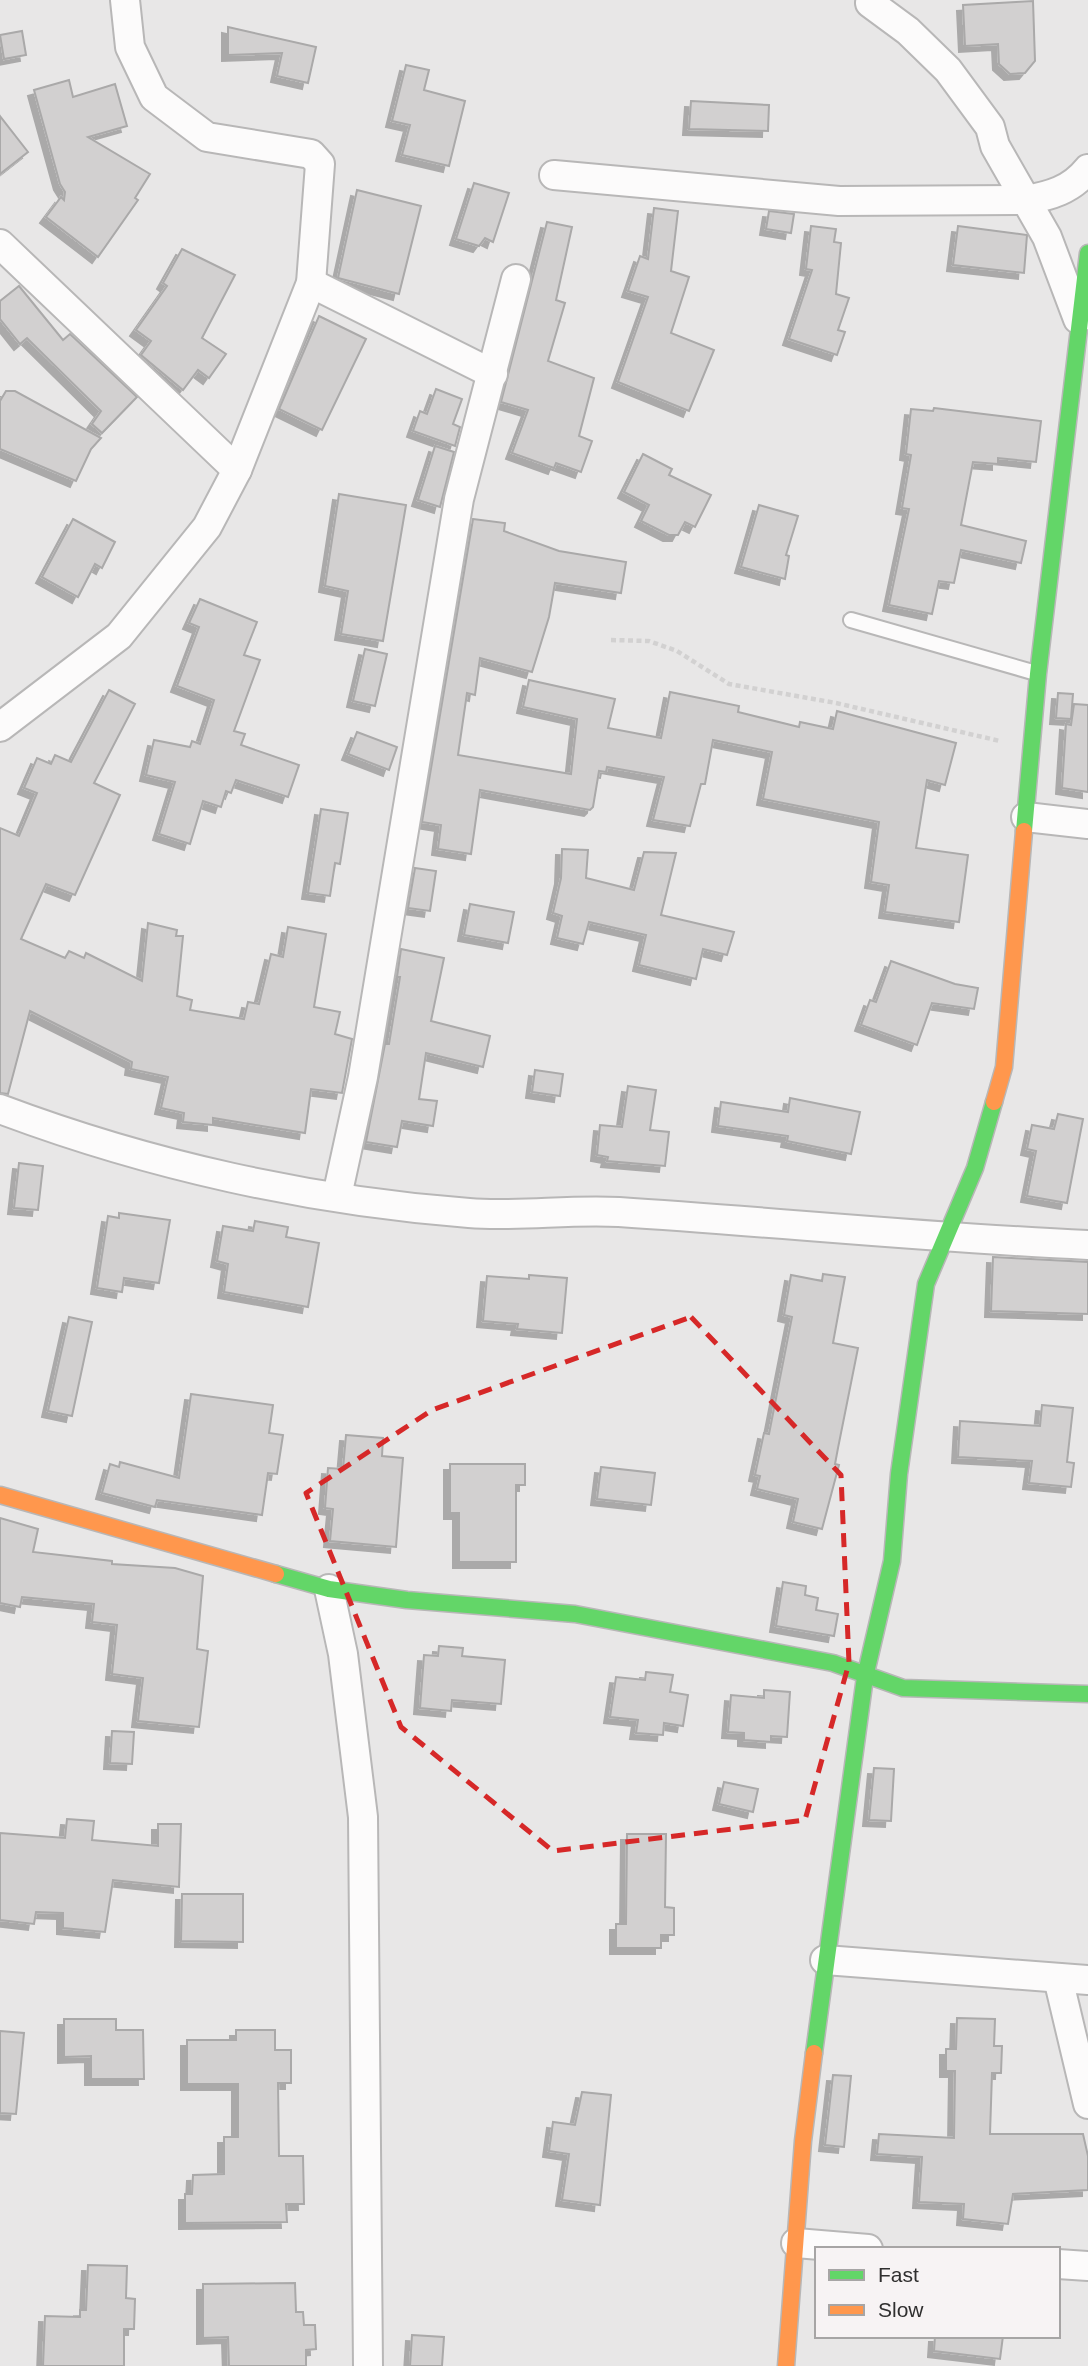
<svg xmlns="http://www.w3.org/2000/svg" width="1088" height="2366" viewBox="0 0 1088 2366" font-family="Helvetica,sans-serif">
<style>
.building{fill:#d2d0d0;stroke:#aaa9a9;stroke-width:2;filter:url(#shadow)}
.lines{fill:none;stroke-linecap:round;stroke-linejoin:round}
.lane-casing{stroke:#b8b7b7;stroke-width:18}
.street-casing{stroke:#b8b7b7;stroke-width:32}
.fast-casing{stroke:#b8b7b7;stroke-width:19}
.slow-casing{stroke:#b8b7b7;stroke-width:19}
.path{stroke:#d2d1d1;stroke-width:4.5;stroke-dasharray:5 3.5;stroke-linecap:butt}
.lane{stroke:#fcfbfb;stroke-width:14}
.street{stroke:#fcfbfb;stroke-width:28}
.fast{stroke:#63d668;stroke-width:16}
.slow{stroke:#ff974d;stroke-width:16}
.marked{fill:none;stroke:#d62828;stroke-width:5;stroke-dasharray:14 9;stroke-linejoin:round}
</style>
<defs>
<filter id="shadow"><feDropShadow dx="-6" dy="6" stdDeviation="0" flood-color="#0004"/></filter>
</defs>
<rect width="100%" height="100%" fill="#e8e7e7"/>
<g class="building">
<polygon points="1033,1 1035,61 1025,73 1010,74 999,64 998,44 965,46 963,5"/>
<polygon points="228,27 316,47 308,83 277,76 282,53 228,55"/>
<polygon points="22,31 26,55 4,59 0,35"/>
<polygon points="406,65 429,70 424,90 465,101 449,166 402,155 410,125 392,121"/>
<polygon points="69,80 73,97 115,84 127,126 88,137 150,174 135,198 138,200 98,257 46,217 61,197 64,200 65,192 60,184 34,90"/>
<polygon points="691,101 769,105 768,131 689,129"/>
<polygon points="0,116 28,152 0,174"/>
<polygon points="474,183 509,193 493,242 485,238 479,246 456,239"/>
<polygon points="357,190 421,206 399,294 338,278"/>
<polygon points="654,208 678,211 671,271 689,277 671,333 714,350 689,411 618,382 648,297 628,291 640,256 648,259"/>
<polygon points="769,211 794,214 791,233 766,229"/>
<polygon points="547,222 572,227 556,300 565,303 548,361 594,378 579,436 592,441 581,472 556,463 554,468 512,453 528,410 501,402"/>
<polygon points="811,226 836,229 834,242 841,243 836,294 849,298 838,330 845,332 837,355 789,339 812,270 806,269"/>
<polygon points="958,226 1027,235 1024,273 953,265"/>
<polygon points="182,249 235,275 202,338 226,354 209,378 198,370 183,390 141,355 151,341 136,330 167,286 163,283"/>
<polygon points="19,286 63,340 70,334 137,397 102,433 92,424 101,411 27,338 20,344 0,319 0,301"/>
<polygon points="319,316 366,339 322,430 279,409"/>
<polygon points="436,389 462,399 453,424 460,427 455,446 413,431 420,411 427,414"/>
<polygon points="6,391 15,391 101,438 91,449 76,481 0,449 0,401"/>
<polygon points="934,408 1041,421 1036,462 998,458 998,464 973,462 961,525 1026,541 1021,563 961,550 954,583 939,581 932,614 889,605 909,509 902,508 911,455 906,454 911,409 933,411"/>
<polygon points="435,446 454,452 440,507 418,500"/>
<polygon points="643,454 672,469 669,475 711,495 695,527 685,522 678,535 669,535 641,521 649,505 624,492"/>
<polygon points="339,494 406,505 383,641 341,634 348,591 325,586"/>
<polygon points="759,505 798,516 786,555 789,556 785,579 741,567"/>
<polygon points="73,519 115,542 102,568 95,564 78,597 42,577"/>
<polygon points="473,519 505,523 504,531 559,551 626,562 621,593 555,583 549,617 532,672 480,658 475,695 467,693 458,755 571,774 577,719 523,707 529,680 615,699 608,728 661,738 670,692 739,706 738,712 799,727 800,722 833,729 837,711 956,743 945,785 927,780 916,848 968,855 959,922 885,912 889,885 871,882 879,822 763,799 772,752 713,740 705,784 701,784 690,826 653,820 664,777 607,767 606,772 599,771 593,807 590,810 480,790 471,854 438,849 441,825 422,822"/>
<polygon points="200,599 257,622 244,655 260,660 234,731 245,734 241,745 299,765 288,797 236,780 231,793 226,791 221,807 203,801 190,844 159,834 175,782 146,775 154,740 190,747 192,741 200,744 214,700 177,686 199,627 189,623"/>
<polygon points="365,649 387,654 375,706 353,701"/>
<polygon points="109,690 135,704 94,783 120,795 75,895 46,884 21,939 65,958 69,951 84,958 86,953 142,981 148,923 177,930 176,936 183,936 177,996 192,1000 190,1010 244,1019 248,1002 259,1004 271,954 283,957 288,927 326,934 314,1007 340,1012 335,1034 352,1039 342,1093 311,1089 305,1133 213,1118 213,1125 183,1122 184,1113 161,1108 168,1077 131,1069 132,1062 30,1011 8,1094 0,1093 0,828 19,836 37,793 24,788 37,758 51,764 55,755 71,762"/>
<polygon points="1058,693 1073,694 1071,719 1056,718"/>
<polygon points="1074,704 1088,705 1088,792 1062,788 1066,724 1071,725"/>
<polygon points="357,732 397,747 389,770 348,754"/>
<polygon points="321,809 348,813 340,864 335,863 330,896 308,893"/>
<polygon points="562,849 588,850 586,878 634,890 644,852 676,853 661,915 734,932 727,955 703,949 696,979 639,965 646,935 589,922 583,944 557,938 562,916 553,913 561,878"/>
<polygon points="415,868 436,871 430,911 408,908"/>
<polygon points="470,904 514,912 508,943 464,935"/>
<polygon points="401,949 444,958 431,1021 490,1036 483,1067 426,1053 419,1099 437,1101 433,1126 402,1121 397,1147 366,1142 385,1044 389,1044 400,977 397,977"/>
<polygon points="891,961 955,984 978,988 974,1009 932,1003 917,1045 861,1025 870,1000 876,1002"/>
<polygon points="535,1070 563,1074 560,1096 532,1092"/>
<polygon points="628,1086 656,1090 650,1130 669,1132 665,1166 607,1161 608,1157 597,1155 600,1125 622,1127"/>
<polygon points="790,1098 860,1112 851,1154 787,1141 788,1136 718,1126 721,1102 788,1112"/>
<polygon points="1058,1114 1083,1119 1067,1203 1027,1196 1036,1151 1027,1149 1032,1125 1054,1129"/>
<polygon points="19,1163 43,1166 38,1210 14,1208"/>
<polygon points="119,1213 170,1220 159,1283 124,1278 122,1292 97,1288 108,1216 119,1218"/>
<polygon points="255,1221 288,1227 286,1237 319,1243 308,1307 224,1292 228,1264 217,1261 223,1226 253,1231"/>
<polygon points="993,1257 1088,1262 1088,1314 991,1311"/>
<polygon points="823,1274 845,1277 833,1343 858,1348 838,1448 835,1464 839,1465 822,1529 793,1522 798,1499 757,1489 760,1476 755,1475 764,1433 769,1434 792,1317 784,1315 791,1275 822,1281"/>
<polygon points="529,1275 567,1278 562,1333 517,1329 518,1324 483,1321 487,1276 529,1279"/>
<polygon points="69,1317 92,1322 72,1416 48,1411"/>
<polygon points="191,1394 273,1405 269,1433 283,1435 277,1474 268,1473 262,1515 157,1500 155,1507 102,1493 110,1464 119,1467 120,1462 179,1478"/>
<polygon points="1042,1405 1073,1408 1067,1462 1074,1463 1071,1487 1029,1483 1032,1461 958,1457 960,1421 1040,1426"/>
<polygon points="346,1435 383,1438 382,1456 403,1458 396,1547 330,1541 333,1509 325,1508 328,1468 343,1469"/>
<polygon points="450,1464 525,1464 525,1485 516,1485 516,1562 459,1562 459,1513 450,1513"/>
<polygon points="601,1467 655,1473 651,1505 597,1499"/>
<polygon points="0,1518 38,1529 33,1552 112,1561 112,1564 175,1568 203,1576 197,1649 208,1651 199,1727 138,1721 143,1678 112,1674 117,1625 92,1622 94,1604 22,1597 20,1607 0,1603"/>
<polygon points="783,1582 806,1586 805,1595 818,1598 816,1610 838,1614 834,1636 776,1626"/>
<polygon points="439,1646 463,1648 462,1656 505,1660 501,1704 452,1700 451,1711 420,1708 424,1655 438,1656"/>
<polygon points="646,1672 673,1675 670,1692 688,1695 683,1726 664,1723 663,1735 636,1733 638,1720 610,1717 616,1677 645,1680"/>
<polygon points="764,1690 790,1692 787,1737 771,1736 771,1742 744,1740 744,1733 728,1732 731,1695 764,1698"/>
<polygon points="112,1731 134,1732 132,1764 110,1763"/>
<polygon points="874,1768 894,1769 891,1821 869,1820"/>
<polygon points="724,1782 758,1789 753,1812 719,1804"/>
<polygon points="67,1819 94,1821 92,1840 158,1846 158,1824 181,1824 179,1887 113,1880 105,1932 63,1928 63,1913 36,1912 34,1924 0,1920 0,1833 65,1838"/>
<polygon points="627,1834 666,1834 665,1907 674,1908 674,1935 661,1935 661,1948 616,1948 616,1924 626,1924"/>
<polygon points="182,1894 243,1894 243,1942 181,1941"/>
<polygon points="957,2018 995,2019 994,2046 1002,2046 1001,2073 992,2073 990,2134 1083,2134 1088,2156 1088,2190 1013,2194 1008,2224 963,2219 964,2204 919,2202 922,2157 877,2154 879,2134 954,2138 955,2071 946,2071 946,2049 956,2049"/>
<polygon points="64,2019 116,2019 116,2030 143,2030 144,2079 91,2079 91,2056 64,2057"/>
<polygon points="236,2030 275,2030 275,2050 291,2050 291,2083 278,2083 279,2156 303,2156 304,2204 286,2204 287,2222 185,2223 185,2194 192,2194 193,2175 224,2174 224,2137 238,2137 238,2084 187,2084 187,2040 236,2040"/>
<polygon points="0,2031 24,2033 16,2114 0,2113"/>
<polygon points="833,2075 851,2076 844,2147 825,2145"/>
<polygon points="582,2092 611,2095 600,2205 562,2200 569,2154 549,2151 553,2122 575,2125"/>
<polygon points="88,2265 127,2266 126,2298 135,2299 134,2329 124,2329 124,2366 43,2366 45,2316 80,2317 80,2310 86,2310"/>
<polygon points="295,2283 296,2312 303,2312 304,2325 315,2325 316,2349 306,2350 306,2366 229,2366 228,2337 203,2338 203,2284"/>
<polygon points="412,2335 444,2337 442,2366 410,2366"/>
<polygon points="935,2336 1003,2336 1000,2359 934,2351"/>
</g>
<g class="lines">
<g class="lane-casing">
<polyline id="lane" points="851,620 1036,673"/>
</g>
<g class="street-casing">
<g id="street">
<polyline points="870,3 908,31 948,70 990,127 995,146 1047,237 1078,319"/>
<path d="M554,175L839,201L1025,200C1050,196 1071,190 1088,169"/>
<polyline points="0,244 237,470"/>
<polyline points="311,283 493,374"/>
<polyline points="0,727 119,636 207,527 237,470 311,283 320,164 311,154 207,137 154,97 130,47 125,0"/>
<polyline points="1026,817 1088,824"/>
<path d="M0,1109C149,1165 310,1201 469,1213C519,1217 569,1209 619,1212C775,1222 931,1238 1088,1245"/>
<polyline points="337,1196 363,1077 459,499 516,279"/>
<polyline points="329,1589 343,1654 363,1817 368,2366"/>
<polyline points="825,1960 1088,1980"/>
<polyline points="1058,1978 1088,2104"/>
<polyline points="796,2243 868,2249"/>
<polyline points="1058,2264 1088,2266"/>
</g>
</g>
<g class="fast-casing">
<g id="fast">
<polyline points="1024,831 1038,674 1088,253"/>
<polyline points="276,1574 329,1589 407,1600 575,1614 833,1663 903,1688 1088,1694"/>
<polyline points="814,2053 865,1677 892,1561 899,1474 926,1284 975,1168 994,1102"/>
</g>
</g>
<g class="slow-casing">
<g id="slow">
<polyline points="994,1102 1004,1067 1024,831"/>
<polyline points="0,1495 276,1574"/>
<polyline points="786,2366 803,2141 814,2053"/>
</g>
</g>
<polyline class="path" points="611,640 649,641 677,651 729,684 836,703 1000,741"/>
<use href="#lane" class="lane"/>
<use href="#street" class="street"/>
<use href="#fast" class="fast"/>
<use href="#slow" class="slow"/>
</g>
<path class="marked" d="M691,1317L841,1475L849,1663L805,1820L553,1851L401,1727L306,1493L432,1410Z"/>
<rect x="815" y="2247" width="245" height="91" fill="#f7f3f4" stroke="#a7a5a5" stroke-width="2"/>
<rect x="829" y="2270" width="35" height="10" fill="#63d668" stroke="#a7a5a5" stroke-width="2"/>
<text x="878" y="2282" font-size="21" fill="#302f2f">Fast</text>
<rect x="829" y="2305" width="35" height="10" fill="#ff974d" stroke="#a7a5a5" stroke-width="2"/>
<text x="878" y="2317" font-size="21" fill="#302f2f">Slow</text>
</svg>
